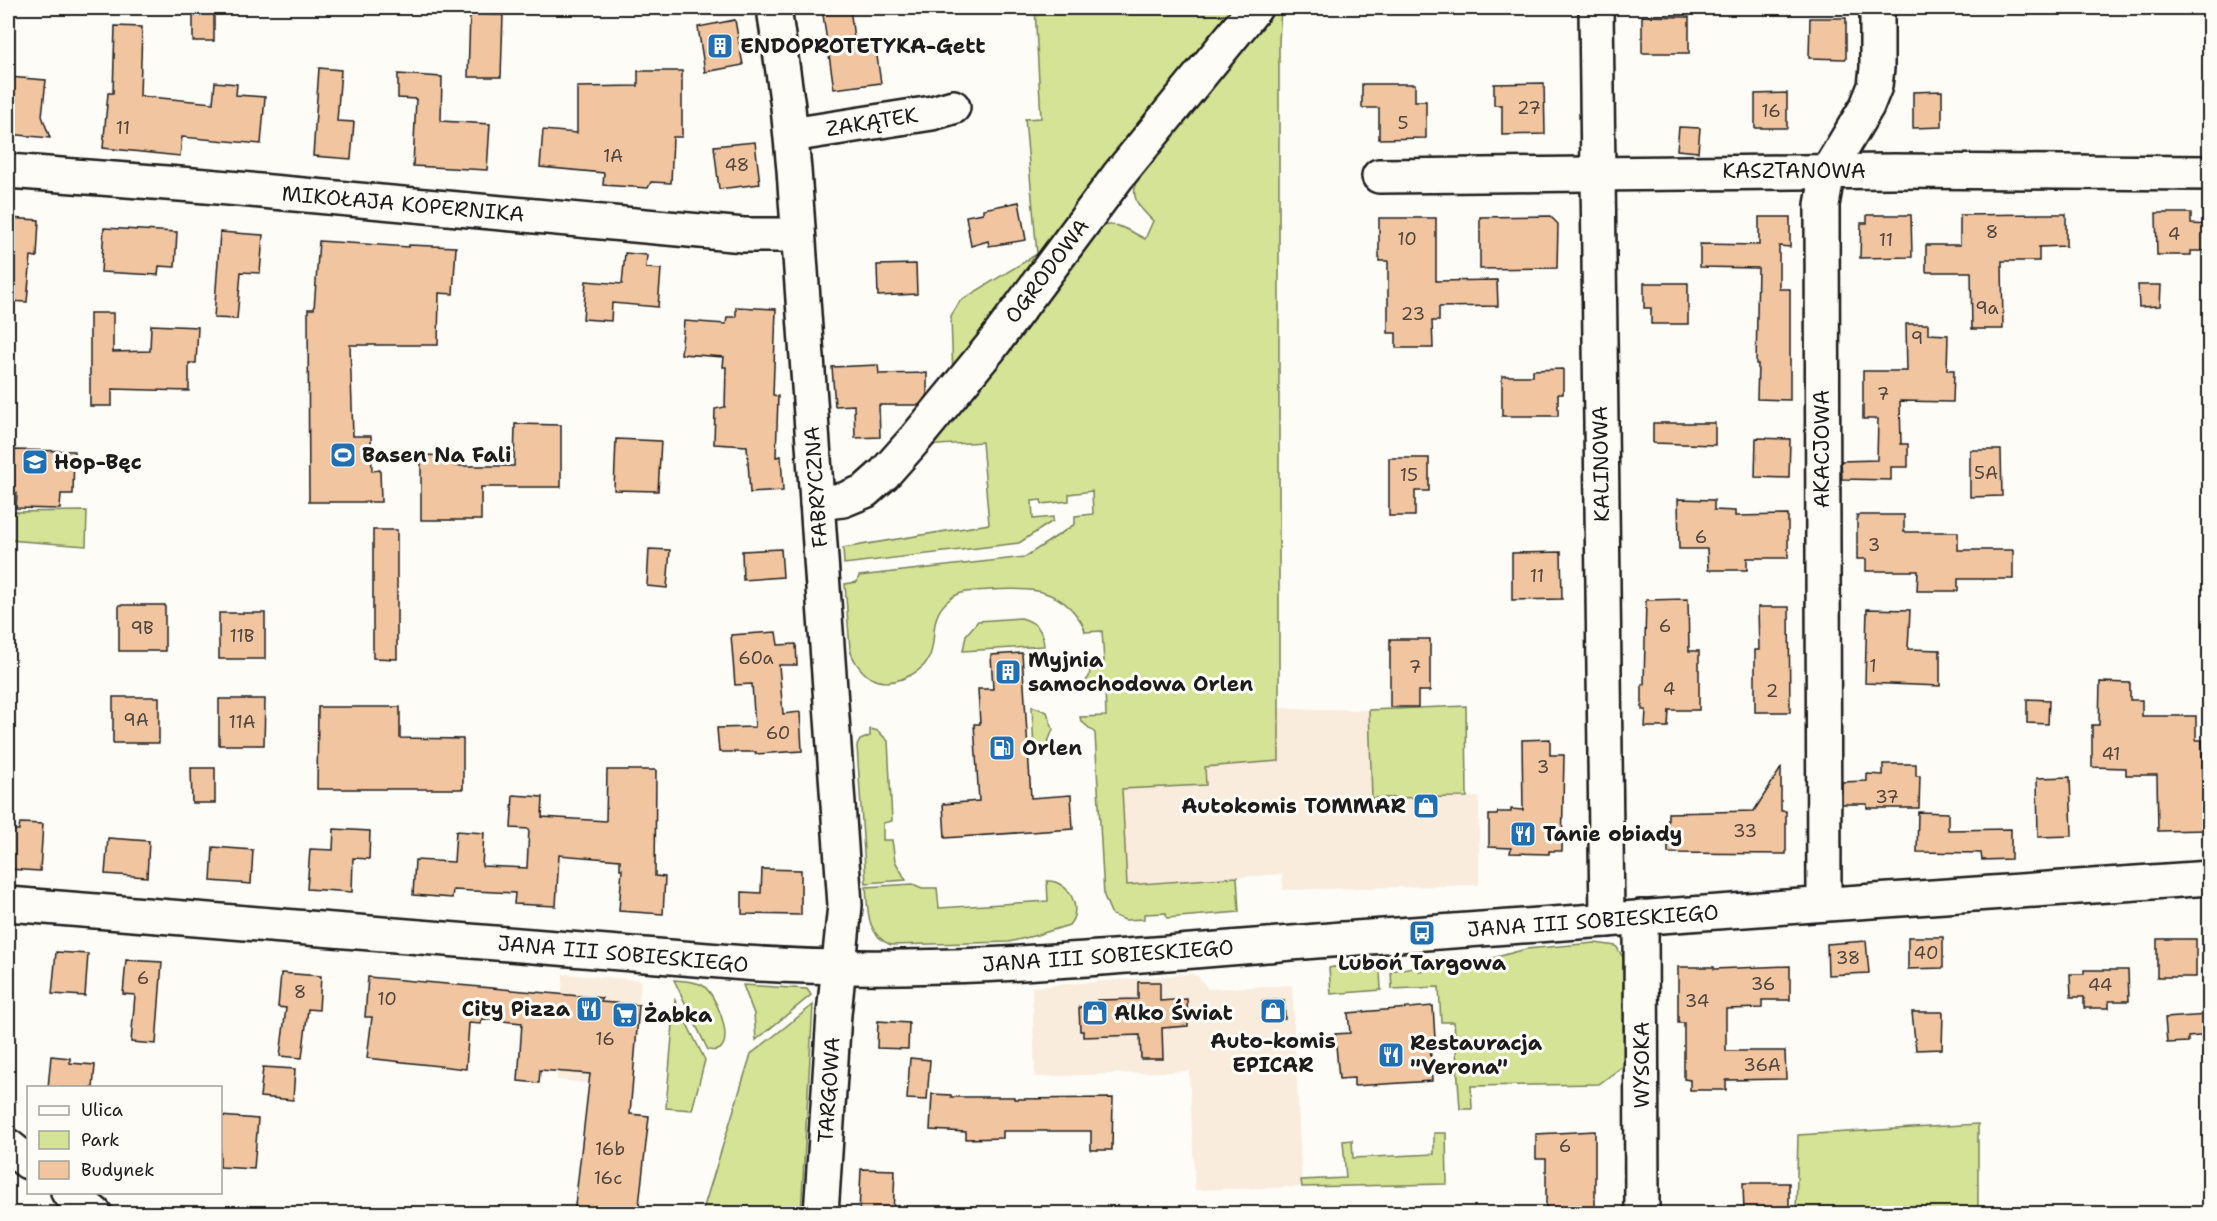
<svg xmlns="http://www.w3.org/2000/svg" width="2217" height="1221" viewBox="0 0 2217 1221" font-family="'Shantell Sans',sans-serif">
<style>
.built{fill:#f9ecdd}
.green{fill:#d4e396;stroke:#788059;stroke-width:1.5}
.building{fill:#f1c5a0;stroke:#1c1c1c;stroke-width:1.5}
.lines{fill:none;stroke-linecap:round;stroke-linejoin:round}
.minor-casing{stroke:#1c1c1c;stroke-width:38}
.minor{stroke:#fdfcf7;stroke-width:33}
.labels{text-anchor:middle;stroke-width:6;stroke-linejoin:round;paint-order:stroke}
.number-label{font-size:18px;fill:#51463d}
.poi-label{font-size:21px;font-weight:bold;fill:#1c1c1c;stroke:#fdfcf7;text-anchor:start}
.street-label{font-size:21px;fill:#1c1c1c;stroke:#fdfcf7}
</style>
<rect width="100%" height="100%" fill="#fdfcf7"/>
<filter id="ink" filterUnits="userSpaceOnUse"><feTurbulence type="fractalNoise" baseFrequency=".0167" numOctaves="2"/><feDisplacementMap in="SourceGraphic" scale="12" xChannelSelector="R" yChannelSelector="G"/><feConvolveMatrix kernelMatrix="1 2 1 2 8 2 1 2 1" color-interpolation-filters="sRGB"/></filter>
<g filter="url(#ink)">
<g class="built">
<polygon points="1279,708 1369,710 1372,798 1479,797 1479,885 1283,890 1282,874 1127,885 1122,789 1205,785 1204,767 1279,761"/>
<polygon points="563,974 641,980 633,1078 617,1086 557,1080"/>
<polygon points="1191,974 1198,976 1208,989 1292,985 1302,1187 1195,1190 1189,1071 1035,1077 1032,987"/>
</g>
<g class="green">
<polygon points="1035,8 1236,8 953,378 951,316 960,301 1037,254 1025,119 1041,118"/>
<path d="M1275,8H1281L1279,41V761L1205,767L1206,785L1122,789L1127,885L1237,877L1239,912L1167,918L1166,913L1144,914V919L1125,920L1112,915L1104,896L1095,733L1081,721L1080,717L1106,716L1105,688L1078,690L1089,677L1091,663L1104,661L1102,631L1085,632C1084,625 1081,621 1077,616C1055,586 1022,588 989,590C976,591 961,590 950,599C917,625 954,659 902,679C892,683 880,683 871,678C862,673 852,659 850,649L845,584L857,582L859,576L1025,557L1075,524V516L1093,514L1092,491L1069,494V501L1042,504L1041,500L1032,501L1033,519L1053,517V521L1019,543L844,564L843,548L989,524L982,442L925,446L1094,230C1113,218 1128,230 1145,239L1153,221C1138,206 1130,199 1137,177L1197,97Z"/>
<polygon points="87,511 86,546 8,540 8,512"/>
<path d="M1021,618C1036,622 1043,630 1044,646L963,651L966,635L978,621Z"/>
<polygon points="1032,706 1047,712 1053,729 1047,745 1034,752"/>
<polygon points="1466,706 1467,797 1372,798 1369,710"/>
<polygon points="870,729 878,731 888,741 892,821 883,823 883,840 892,840 895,861 906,880 866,883 857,746 860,740 870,736"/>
<path d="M1047,881C1068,880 1084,908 1069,925L1037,935L1009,942L891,945C866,935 868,910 866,887L913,884L922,888H937L939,908L1048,901Z"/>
<polygon points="1595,943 1616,946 1626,962 1626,1064 1599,1084 1471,1086 1472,1109 1460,1109 1454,1022 1441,1022 1439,987 1392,989 1391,971 1418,966 1419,971 1471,964 1526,949"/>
<polygon points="1333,967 1380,970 1381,990 1331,994 1329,968"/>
<path d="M674,980C683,981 694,981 702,985C715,992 733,1037 721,1048C718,1052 712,1050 708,1050Z"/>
<polygon points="743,985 807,989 811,995 756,1040 754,1014"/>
<polygon points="675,1000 705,1060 692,1110 666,1108"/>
<polygon points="813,1005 801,1213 702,1213 751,1054"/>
<polygon points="1978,1124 1978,1213 1796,1213 1798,1135"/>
<polygon points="1434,1133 1446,1133 1447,1184 1302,1187 1301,1180 1346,1178 1343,1141 1352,1140 1353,1158 1434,1154"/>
</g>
<g class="building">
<rect x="193" y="8" width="21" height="33"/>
<polygon points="822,8 850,8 855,46 875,43 881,83 834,89"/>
<polygon points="470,14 503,15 501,77 468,77"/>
<polygon points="1642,16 1689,17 1689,53 1642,53"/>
<polygon points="1810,18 1846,18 1846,59 1809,58"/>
<polygon points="735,20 743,65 705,72 698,27"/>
<polygon points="115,26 142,27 140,96 213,103 215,82 237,84 236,95 265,97 261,144 182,137 180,156 103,148 108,93 113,93"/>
<polygon points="319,68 341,70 337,121 354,122 351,159 313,156"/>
<polygon points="638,71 682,71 682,137 673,137 671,183 651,182 648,188 603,185 604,173 540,167 543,130 577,133 577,87 638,86"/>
<polygon points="398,74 442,77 441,121 490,124 487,170 413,166 416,99 398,98"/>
<polygon points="8,77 46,80 42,116 50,138 8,134"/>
<polygon points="1544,83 1545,134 1502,135 1502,105 1494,105 1494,84"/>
<polygon points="1362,84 1415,84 1415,101 1426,101 1426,138 1379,139 1379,108 1362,108"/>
<polygon points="1942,91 1942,127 1913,128 1913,92"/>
<polygon points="1787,93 1787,128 1755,128 1755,94"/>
<polygon points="1679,127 1700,128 1698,152 1677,150"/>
<polygon points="755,142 760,184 719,189 714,146"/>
<polygon points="1019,202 1026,240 989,246 988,241 971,246 966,216 983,213 983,209"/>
<polygon points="2156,213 2191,213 2191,224 2210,225 2210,251 2191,251 2191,255 2157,255"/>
<polygon points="2043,214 2066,214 2066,246 2039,247 2039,261 2002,261 2003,329 1972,329 1971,272 1926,272 1926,245 1960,245 1960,215"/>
<polygon points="1867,215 1911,215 1912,257 1860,258 1861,223 1867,223"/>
<polygon points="1550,216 1558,224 1557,268 1480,269 1480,217"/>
<polygon points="1759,217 1790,217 1790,247 1779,246 1779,289 1790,289 1790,400 1757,399 1758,364 1756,364 1758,268 1700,267 1700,244 1759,245"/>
<polygon points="8,218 39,220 37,257 31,256 27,302 8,301"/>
<polygon points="1379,218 1436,218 1436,281 1497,280 1498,306 1439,307 1439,321 1432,321 1433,348 1396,348 1396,333 1388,333 1388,261 1379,261"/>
<polygon points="104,228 177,232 175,267 159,266 158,275 101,272"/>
<polygon points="220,232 263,235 260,273 241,272 237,319 214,318"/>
<polygon points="319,241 409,247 409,245 456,247 453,294 439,293 438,345 350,345 353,436 371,436 372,471 380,470 381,502 309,502 308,309 314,309"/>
<polygon points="625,253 647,255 646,268 661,269 658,307 612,303 611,321 583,319 586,281 622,284"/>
<polygon points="916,264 917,294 878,296 877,265"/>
<polygon points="1644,283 1688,283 1688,324 1651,324 1651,308 1644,308"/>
<polygon points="2138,285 2161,285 2160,306 2139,307"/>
<polygon points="736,307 776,309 773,395 778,396 776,457 781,456 783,491 750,493 747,446 714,444 715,409 725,407 726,367 723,367 724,357 681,354 684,321 726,324 727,317 736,317"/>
<polygon points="90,313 113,313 113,352 150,351 151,325 198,327 196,363 189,363 189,391 112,389 112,406 90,406"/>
<polygon points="1906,324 1928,324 1928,334 1948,335 1947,370 1954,370 1953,402 1900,401 1901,444 1908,444 1908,467 1891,467 1891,480 1842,479 1841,461 1877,460 1878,419 1863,419 1863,371 1907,371"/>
<polygon points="878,365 879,374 927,373 927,395 919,405 879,405 880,437 855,438 854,405 835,406 832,367"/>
<polygon points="1563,369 1563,394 1558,394 1558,416 1502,416 1502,376 1533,376 1533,370"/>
<polygon points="1653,423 1715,423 1715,445 1653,443"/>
<polygon points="515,424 561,425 561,487 481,487 481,520 421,520 421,455 453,456 453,466 514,466"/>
<polygon points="1756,438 1790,439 1789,478 1755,477"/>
<polygon points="616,439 661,441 658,491 614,490"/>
<polygon points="8,450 74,451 73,494 61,494 60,509 16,508 17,493 8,493"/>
<polygon points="1970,450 2001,450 2002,496 1970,497"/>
<polygon points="1389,458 1429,458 1429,491 1415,491 1415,516 1389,516"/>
<polygon points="1678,499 1714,500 1714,510 1735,511 1735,516 1788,515 1788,558 1747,558 1747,570 1708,570 1707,549 1679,549"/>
<polygon points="1857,515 1904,515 1904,532 1958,532 1958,550 2013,550 2013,579 1958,579 1958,591 1917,591 1918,571 1866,571 1866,559 1857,559"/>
<polygon points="373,530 397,530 397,659 373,658"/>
<polygon points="649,549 670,550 667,588 647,586"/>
<polygon points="781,549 783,577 743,580 742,551"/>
<polygon points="1561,552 1562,599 1512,600 1512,553"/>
<polygon points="1688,599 1689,651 1699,651 1699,710 1669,710 1668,727 1645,727 1646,710 1642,710 1642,684 1644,684 1646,600"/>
<rect x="119" y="605" width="46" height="46"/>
<polygon points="1758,607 1789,607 1790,712 1755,712 1755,650 1759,650"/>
<polygon points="1867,609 1910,610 1908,649 1940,650 1940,686 1865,683"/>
<rect x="219" y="613" width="46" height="46"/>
<polygon points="776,632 778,645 796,644 797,665 779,665 783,714 800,712 802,751 756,754 756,752 719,752 717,728 755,727 752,684 735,685 731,635"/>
<polygon points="1390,639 1430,639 1430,691 1418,691 1418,707 1390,707"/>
<polygon points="1022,653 1031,798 1071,795 1073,829 945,838 943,804 979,801 974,724 980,724 978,689 993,689 991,655"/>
<polygon points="2100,682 2130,683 2130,700 2142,700 2142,716 2196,716 2196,740 2202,740 2204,795 2207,795 2208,830 2158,831 2157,775 2126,775 2126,768 2092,767 2092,725 2099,725"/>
<rect x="113" y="697" width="46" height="46"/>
<polygon points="219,699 265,699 264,745 219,745"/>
<polygon points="2027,699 2049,700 2048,724 2027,723"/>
<polygon points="318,707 400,707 400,738 463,739 463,789 317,789"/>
<polygon points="1550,739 1550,755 1564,755 1562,851 1549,851 1549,854 1510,853 1511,848 1489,847 1489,815 1497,815 1498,812 1511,812 1511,809 1523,810 1522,740"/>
<polygon points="1883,764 1916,764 1916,776 1920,776 1919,808 1867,808 1867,804 1842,804 1842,782 1867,781 1867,774 1883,775"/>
<polygon points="191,768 215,768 215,803 192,803"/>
<polygon points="1781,768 1781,811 1786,811 1786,854 1668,853 1668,813 1754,811"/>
<polygon points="607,770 656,770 655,876 665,877 663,914 619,911 622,869 620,869 620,860 559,855 556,906 514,904 515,893 453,890 452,898 413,895 415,860 454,862 456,831 484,833 482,866 527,868 529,829 511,828 513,795 543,797 542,817 606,821"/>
<polygon points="2070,777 2072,836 2038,837 2037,778"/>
<polygon points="1918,812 1948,813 1948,830 2011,829 2011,859 1982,860 1981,853 1917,852"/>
<polygon points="20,823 43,824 40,871 8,869 8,830 19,830"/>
<polygon points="334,829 370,831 369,859 353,858 352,892 307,889 310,849 333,850"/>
<polygon points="108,838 149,841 147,877 105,874"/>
<polygon points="213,847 253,850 251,884 211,881"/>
<polygon points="762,869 801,870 801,915 742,914 742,892 761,893"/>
<polygon points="1908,937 1943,937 1943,968 1908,969"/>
<rect x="2157" y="939" width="39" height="38"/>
<polygon points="1866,941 1869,973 1828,975 1827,944"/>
<polygon points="56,952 88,954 85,996 52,994"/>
<polygon points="126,960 162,962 156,1044 131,1042 135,995 123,994"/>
<polygon points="1790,966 1790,1000 1762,1000 1762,1008 1726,1009 1726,1051 1785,1051 1786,1079 1726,1080 1726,1090 1690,1090 1690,1080 1684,1079 1684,1023 1678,1023 1678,967 1714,967 1714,969"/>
<polygon points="2084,970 2128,970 2129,1001 2109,1001 2109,1008 2084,1008 2084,997 2071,997 2070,974 2084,974"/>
<polygon points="281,973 321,976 319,1010 308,1009 302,1058 280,1056 286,1008 278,1007"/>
<polygon points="368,977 602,998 601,1002 639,1005 630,1114 649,1116 638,1214 574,1214 590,1074 540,1070 539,1083 518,1081 522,1023 482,1019 481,1024 469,1023 466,1069 367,1058 372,1017 365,1017"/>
<polygon points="1138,982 1160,982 1160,1001 1187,999 1188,1026 1162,1028 1163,1059 1141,1059 1140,1035 1083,1037 1083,1031 1080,1031 1079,1007 1097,1006 1097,1000 1138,999"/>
<polygon points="1284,1000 1285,1019 1263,1020 1262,1001"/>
<polygon points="1433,1006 1435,1039 1430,1039 1432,1081 1354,1086 1354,1078 1339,1079 1335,1034 1350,1033 1348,1013"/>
<polygon points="1912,1012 1943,1012 1942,1049 1916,1050"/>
<polygon points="2208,1015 2210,1035 2188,1037 2188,1042 2167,1043 2165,1018"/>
<polygon points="878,1021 909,1023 908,1049 877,1048"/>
<polygon points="51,1056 70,1058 70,1063 95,1065 93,1088 48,1088"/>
<polygon points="910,1058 930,1060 927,1100 907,1099"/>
<polygon points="263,1067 295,1069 293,1100 260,1097"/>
<polygon points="932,1094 951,1095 951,1097 1014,1097 1014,1099 1113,1098 1112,1150 1091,1150 1091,1131 1003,1131 1003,1138 966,1139 966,1132 930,1130"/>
<polygon points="220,1116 258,1119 254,1169 220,1167"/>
<polygon points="1595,1131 1595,1214 1546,1214 1546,1159 1536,1159 1536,1134"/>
<polygon points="861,1169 895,1170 893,1214 859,1214"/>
<polygon points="1743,1183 1789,1183 1789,1214 1744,1214"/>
</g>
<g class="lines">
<g class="minor-casing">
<g id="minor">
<polyline points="774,8 788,107 794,170 845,905 834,1014 821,1214"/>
<polyline points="1596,8 1607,920"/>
<polyline points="791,135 932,113 953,107"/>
<polyline points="8,171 206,186 744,235 798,235"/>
<polyline points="1379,176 1894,171 2210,173"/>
<polyline points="817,503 843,500 865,491 884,474 916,438 990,348 1118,176 1255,8"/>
<path d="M8,904L745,963C948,977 1154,953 1356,938C1641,917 1925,897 2210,878"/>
<polyline points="1824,904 1822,205 1828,171 1867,106 1875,86 1877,68 1877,8"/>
<polyline points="1641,917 1642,1214"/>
<polyline points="8,1146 28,1162"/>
<polyline points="68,1192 95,1214"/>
</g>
</g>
<use href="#minor" class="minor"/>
</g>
</g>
<defs>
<g id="building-square" transform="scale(1.35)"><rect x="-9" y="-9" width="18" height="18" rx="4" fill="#1f6fb2" stroke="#fdfcf7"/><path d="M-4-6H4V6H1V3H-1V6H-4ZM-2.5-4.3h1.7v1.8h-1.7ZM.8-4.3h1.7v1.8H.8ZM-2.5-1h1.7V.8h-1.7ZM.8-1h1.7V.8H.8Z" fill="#fff"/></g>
<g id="stadium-square" transform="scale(1.35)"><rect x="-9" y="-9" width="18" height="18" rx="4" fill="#1f6fb2" stroke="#fdfcf7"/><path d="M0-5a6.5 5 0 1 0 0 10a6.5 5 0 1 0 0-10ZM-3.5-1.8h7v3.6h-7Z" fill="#fff"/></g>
<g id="school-square" transform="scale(1.35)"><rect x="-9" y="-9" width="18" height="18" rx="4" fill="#1f6fb2" stroke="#fdfcf7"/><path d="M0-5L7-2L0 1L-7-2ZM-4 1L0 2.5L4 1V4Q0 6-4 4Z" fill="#fff"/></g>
<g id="fuel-square" transform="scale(1.35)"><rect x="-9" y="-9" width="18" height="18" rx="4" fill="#1f6fb2" stroke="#fdfcf7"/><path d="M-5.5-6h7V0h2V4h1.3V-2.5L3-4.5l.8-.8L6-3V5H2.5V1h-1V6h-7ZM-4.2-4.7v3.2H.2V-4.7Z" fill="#fff"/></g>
<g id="shop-square" transform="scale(1.35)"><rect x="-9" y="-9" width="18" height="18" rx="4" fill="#1f6fb2" stroke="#fdfcf7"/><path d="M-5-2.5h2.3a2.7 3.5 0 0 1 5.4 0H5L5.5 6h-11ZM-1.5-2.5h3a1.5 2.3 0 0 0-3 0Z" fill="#fff"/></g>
<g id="restaurant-square" transform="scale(1.35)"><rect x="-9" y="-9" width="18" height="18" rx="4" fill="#1f6fb2" stroke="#fdfcf7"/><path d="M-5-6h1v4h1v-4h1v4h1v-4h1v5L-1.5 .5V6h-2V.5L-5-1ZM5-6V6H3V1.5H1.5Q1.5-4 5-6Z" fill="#fff"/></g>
<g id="bus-square" transform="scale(1.35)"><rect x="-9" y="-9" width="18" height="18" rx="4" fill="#1f6fb2" stroke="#fdfcf7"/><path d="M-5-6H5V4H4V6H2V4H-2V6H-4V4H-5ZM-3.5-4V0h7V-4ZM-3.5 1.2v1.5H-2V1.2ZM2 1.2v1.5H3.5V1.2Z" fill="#fff"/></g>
<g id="supermarket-square" transform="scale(1.35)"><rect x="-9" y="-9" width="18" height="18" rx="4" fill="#1f6fb2" stroke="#fdfcf7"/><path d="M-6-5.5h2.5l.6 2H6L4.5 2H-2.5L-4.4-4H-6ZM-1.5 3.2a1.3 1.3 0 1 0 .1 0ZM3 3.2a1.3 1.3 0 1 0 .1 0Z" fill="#fff"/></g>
</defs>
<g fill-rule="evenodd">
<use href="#building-square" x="720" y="46"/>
<use href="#stadium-square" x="343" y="455"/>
<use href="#school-square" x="35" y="462"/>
<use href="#building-square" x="1008" y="672"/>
<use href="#fuel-square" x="1002" y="748"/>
<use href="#shop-square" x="1426" y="806"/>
<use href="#restaurant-square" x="1523" y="834"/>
<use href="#bus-square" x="1422" y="933"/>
<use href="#restaurant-square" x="589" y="1009"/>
<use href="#shop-square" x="1273" y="1011"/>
<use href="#shop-square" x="1095" y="1013"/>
<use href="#supermarket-square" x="625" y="1015"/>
<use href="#restaurant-square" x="1391" y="1055"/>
</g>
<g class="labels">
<g class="number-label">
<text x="1529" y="114">27</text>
<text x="1771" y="117">16</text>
<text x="1403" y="129">5</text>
<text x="123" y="134">11</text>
<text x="613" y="162">1A</text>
<text x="737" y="171">48</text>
<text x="1992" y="238">8</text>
<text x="2174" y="240">4</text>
<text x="1407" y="245">10</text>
<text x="1886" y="246">11</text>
<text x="1987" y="314">9a</text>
<text x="1413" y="320">23</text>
<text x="1917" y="344">9</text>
<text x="1883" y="400">7</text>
<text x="1986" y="479">5A</text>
<text x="1409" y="481">15</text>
<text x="1701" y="543">6</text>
<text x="1874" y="551">3</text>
<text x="1537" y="582">11</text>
<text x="1665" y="632">6</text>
<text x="142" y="634">9B</text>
<text x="242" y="642">11B</text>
<text x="756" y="664">60a</text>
<text x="1873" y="672">1</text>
<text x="1415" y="673">7</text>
<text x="1669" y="695">4</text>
<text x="1772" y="697">2</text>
<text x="136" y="726">9A</text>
<text x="242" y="728">11A</text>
<text x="778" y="739">60</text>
<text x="2111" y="760">41</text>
<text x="1543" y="773">3</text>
<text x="1887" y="803">37</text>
<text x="1745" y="837">33</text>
<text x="1926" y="959">40</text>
<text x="1848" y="964">38</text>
<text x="143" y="984">6</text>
<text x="1763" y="990">36</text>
<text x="2100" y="991">44</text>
<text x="300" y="998">8</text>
<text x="387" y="1005">10</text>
<text x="1697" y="1007">34</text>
<text x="605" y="1045">16</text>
<text x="1762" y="1071">36A</text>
<text x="1565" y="1152">6</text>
<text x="610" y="1155">16b</text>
<text x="608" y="1184">16c</text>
</g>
<g class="poi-label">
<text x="740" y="53">ENDOPROTETYKA-Gett</text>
<text x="362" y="462">Basen Na Fali</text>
<text x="54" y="469">Hop-Bęc</text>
<text x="1028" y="667">Myjnia<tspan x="1028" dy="24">samochodowa Orlen</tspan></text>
<text x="1022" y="755">Orlen</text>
<text x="1406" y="813" text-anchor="end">Autokomis TOMMAR</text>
<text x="1543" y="841">Tanie obiady</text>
<text x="1422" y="970" text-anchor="middle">Luboń Targowa</text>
<text x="570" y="1016" text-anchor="end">City Pizza</text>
<text x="1114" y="1020">Alko Świat</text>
<text x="644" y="1022">Żabka</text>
<text x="1273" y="1048" text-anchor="middle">Auto-komis<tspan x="1273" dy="24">EPICAR</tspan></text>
<text x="1410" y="1050">Restauracja<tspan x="1410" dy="24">"Verona"</tspan></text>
</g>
<g class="street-label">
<text transform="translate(872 122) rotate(-9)" y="7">ZAKĄTEK</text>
<text x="1794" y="178">KASZTANOWA</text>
<text transform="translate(403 204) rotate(5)" y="7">MIKOŁAJA KOPERNIKA</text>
<text transform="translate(1047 271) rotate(-53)" y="7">OGRODOWA</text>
<text transform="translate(1822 449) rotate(-90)" y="7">AKACJOWA</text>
<text transform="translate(1601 464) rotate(-91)" y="7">KALINOWA</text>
<text transform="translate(816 487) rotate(-94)" y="7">FABRYCZNA</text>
<text transform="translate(1593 921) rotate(-4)" y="7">JANA III SOBIESKIEGO</text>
<text transform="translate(623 954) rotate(5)" y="7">JANA III SOBIESKIEGO</text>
<text transform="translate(1108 956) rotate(-4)" y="7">JANA III SOBIESKIEGO</text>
<text transform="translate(1642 1065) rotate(-90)" y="7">WYSOKA</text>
<text transform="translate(829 1090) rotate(-86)" y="7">TARGOWA</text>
</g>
</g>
<rect width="2217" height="1221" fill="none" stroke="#fdfcf7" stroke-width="30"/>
<rect x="15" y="15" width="2187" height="1191" fill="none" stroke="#1c1c1c" stroke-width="2" filter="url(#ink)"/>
<rect x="27" y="1086" width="195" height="108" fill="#fdfcf7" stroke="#a3a29f" stroke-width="1.5"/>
<rect x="39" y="1106" width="30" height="9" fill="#fdfcf7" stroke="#a3a29f" stroke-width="1.5"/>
<text x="81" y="1116" font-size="18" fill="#1c1c1c">Ulica</text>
<rect x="39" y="1131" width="30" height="18" fill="#d4e396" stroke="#a3a29f" stroke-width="1.5"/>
<text x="81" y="1146" font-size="18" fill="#1c1c1c">Park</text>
<rect x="39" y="1161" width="30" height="18" fill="#f1c5a0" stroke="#a3a29f" stroke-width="1.5"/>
<text x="81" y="1176" font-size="18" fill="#1c1c1c">Budynek</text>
</svg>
